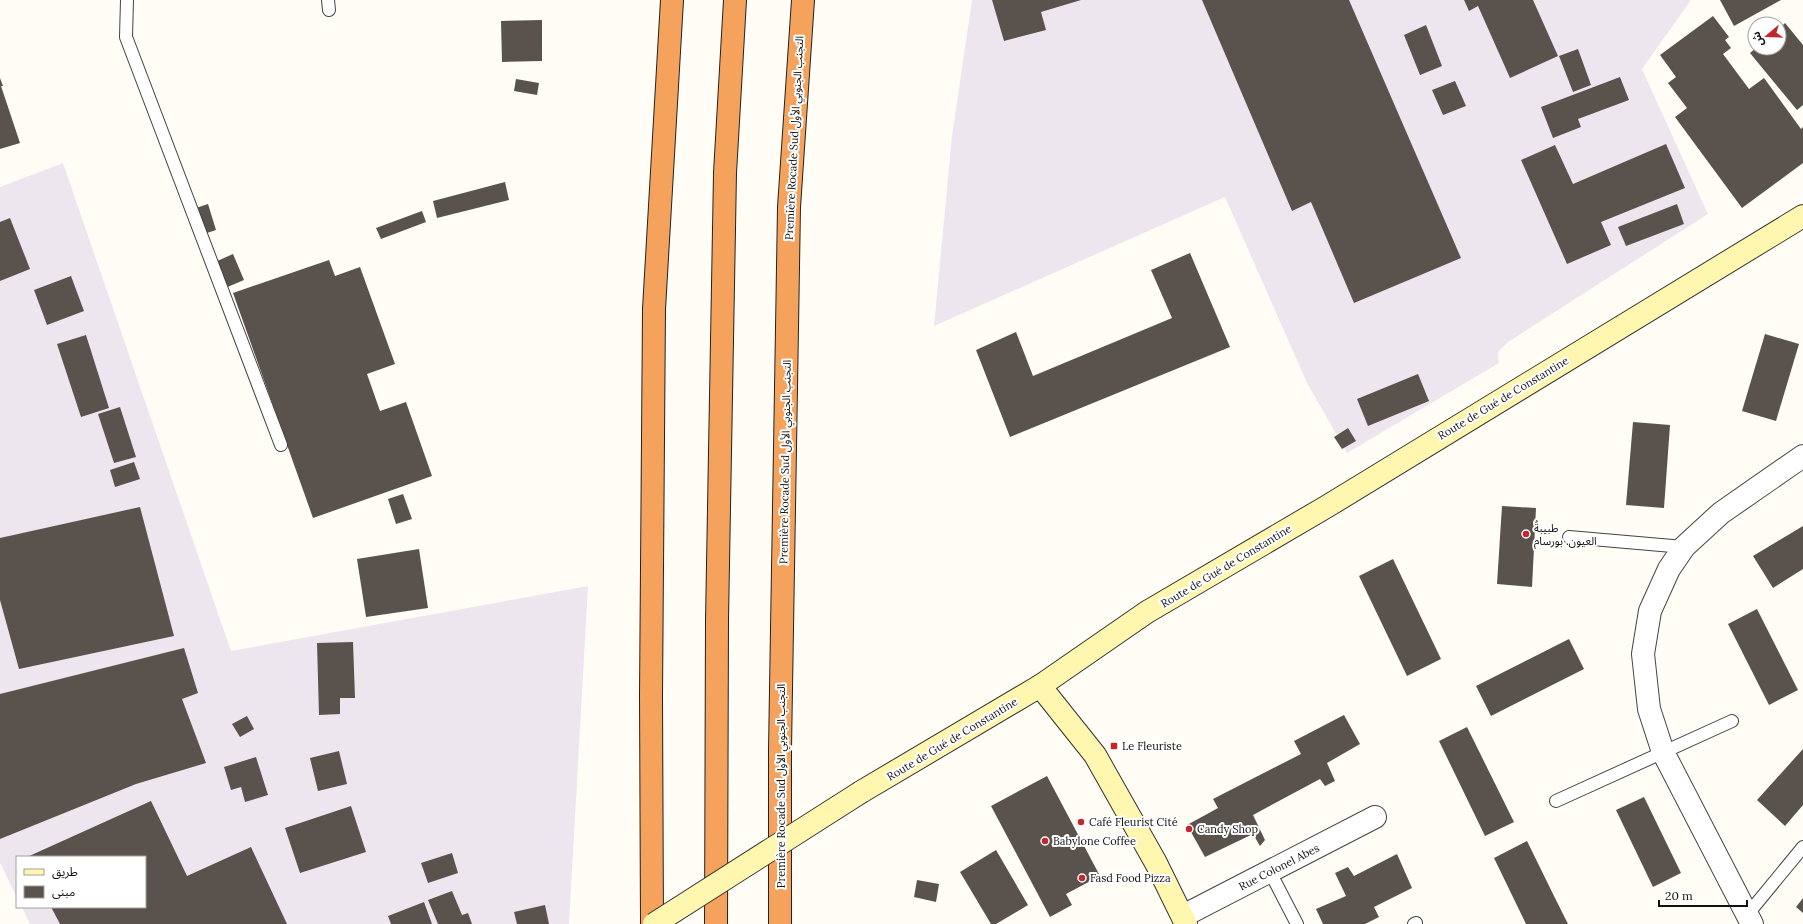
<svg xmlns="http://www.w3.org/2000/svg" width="1803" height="924" viewBox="0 0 1803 924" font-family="Lora,'Noto Sans Arabic',serif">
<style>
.industrial{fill:#eee6ef}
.building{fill:#5a524d}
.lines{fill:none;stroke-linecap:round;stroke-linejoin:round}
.lane-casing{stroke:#444;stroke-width:14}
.street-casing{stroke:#444;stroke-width:24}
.secondary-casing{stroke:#333;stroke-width:24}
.highway-casing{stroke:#222;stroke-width:24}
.lane{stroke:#fff;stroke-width:12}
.street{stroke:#fff;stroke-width:22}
.secondary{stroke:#fff6b0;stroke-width:22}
.highway{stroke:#f5a25d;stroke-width:22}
.secondary-bridge-casing{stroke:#333;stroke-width:24;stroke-linecap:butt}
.secondary-bridge{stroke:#fff6b0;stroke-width:22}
.poi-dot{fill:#c4262e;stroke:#fff;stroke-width:1.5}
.labels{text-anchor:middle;stroke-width:4;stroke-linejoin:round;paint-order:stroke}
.street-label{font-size:11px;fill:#111;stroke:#fff}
.poi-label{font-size:11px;fill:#111;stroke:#fff;text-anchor:start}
</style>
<rect width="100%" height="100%" fill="#fffdf5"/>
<g class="industrial">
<polygon points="972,0 1691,0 1642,69 1708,214 1508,342 1498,352 1499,363 1347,453 1307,383 1225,197 934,326 952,136"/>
<polygon points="63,163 231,651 588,586 569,924 30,924 22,907 145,907 145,857 17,857 17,898 0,863 0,187"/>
</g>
<g class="building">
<polygon points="992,0 1081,0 1041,12 1046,30 1004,41"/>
<polygon points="1202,0 1349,0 1461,258 1354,303 1311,202 1292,211"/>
<polygon points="1464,0 1533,0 1558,56 1510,78 1478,6 1469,11"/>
<polygon points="1720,0 1781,0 1734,26"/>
<polygon points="1713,16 1729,37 1725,40 1731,48 1723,54 1749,89 1764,78 1801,129 1803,127 1803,163 1742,208 1675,117 1687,108 1668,83 1676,77 1660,55"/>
<polygon points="542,20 542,61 502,62 501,21"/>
<polygon points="1785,23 1803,45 1803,105 1797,110 1750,53 1756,48 1779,48 1779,29"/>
<polygon points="1426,25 1442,66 1420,75 1404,35"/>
<polygon points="1578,49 1591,85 1573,92 1559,56"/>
<polygon points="1620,77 1629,100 1578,119 1581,127 1553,138 1541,107"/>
<polygon points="0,78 3,86 1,86 20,143 0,149"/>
<polygon points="516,79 539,83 537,95 514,91"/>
<polygon points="1455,81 1466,106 1443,115 1432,90"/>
<polygon points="1666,144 1685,188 1601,222 1611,245 1567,264 1521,160 1555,145 1573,184"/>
<polygon points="505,182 509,200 437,218 433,201"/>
<polygon points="208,204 216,230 198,236 190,210"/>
<polygon points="1677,204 1684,224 1626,246 1618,227"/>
<polygon points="422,211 426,222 381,239 376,228"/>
<polygon points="10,218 30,269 0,281 0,222"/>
<polygon points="1190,253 1230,347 1010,437 976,350 1016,332 1033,376 1172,318 1151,270"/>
<polygon points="233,254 244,280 218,291 206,266"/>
<polygon points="329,260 335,276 360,267 395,364 367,374 380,411 406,402 432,476 313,518 233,293"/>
<polygon points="71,276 84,311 47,325 34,290"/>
<polygon points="1765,334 1799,344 1776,421 1742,411"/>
<polygon points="86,335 109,408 81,417 57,344"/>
<polygon points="1418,374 1429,401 1368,426 1357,399"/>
<polygon points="120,407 136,457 114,463 98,414"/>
<polygon points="1633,422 1670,425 1664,508 1626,505"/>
<polygon points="1348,428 1356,441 1342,449 1334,437"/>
<polygon points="134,462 140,479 115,487 110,470"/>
<polygon points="403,494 412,519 396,524 388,499"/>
<polygon points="1502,506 1536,508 1532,587 1497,584"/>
<polygon points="140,507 174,636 19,669 0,600 0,538"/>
<polygon points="1803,526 1803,569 1773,588 1753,556"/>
<polygon points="419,549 428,608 366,617 357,559"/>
<polygon points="1393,559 1441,659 1407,676 1359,576"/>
<polygon points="1757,609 1798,690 1769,705 1728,624"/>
<polygon points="1569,639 1584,669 1491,716 1476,686"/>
<polygon points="353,642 355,698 340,698 340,714 319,715 317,643"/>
<polygon points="184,648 198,693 182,699 206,763 136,784 0,839 0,694"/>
<polygon points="1344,715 1360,744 1327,763 1335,781 1325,786 1320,779 1253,815 1265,840 1260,846 1253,834 1205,857 1187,825 1218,808 1213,799 1301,754 1294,741"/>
<polygon points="247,716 254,729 240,737 232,724"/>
<polygon points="1467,727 1514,822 1485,836 1439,741"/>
<polygon points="1803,749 1803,805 1785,826 1757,800"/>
<polygon points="339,751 347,784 318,791 310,758"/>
<polygon points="256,757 268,795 245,802 241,787 231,790 224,767"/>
<polygon points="1047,776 1100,876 1066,894 1072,905 1050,917 991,806"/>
<polygon points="1644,797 1681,873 1653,887 1616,810"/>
<polygon points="151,801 187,876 251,847 287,924 60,924 51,907 145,907 145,857 27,857"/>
<polygon points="351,806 366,852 300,873 285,828"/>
<polygon points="1527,841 1553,894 1568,924 1526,924 1494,858"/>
<polygon points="996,850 1028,905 996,924 991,924 960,872"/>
<polygon points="452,853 458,873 428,883 421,863"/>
<polygon points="1397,854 1412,888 1374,907 1379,917 1365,924 1323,924 1316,909 1346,896 1335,873 1348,867 1354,876"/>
<polygon points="917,880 939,884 936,902 914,897"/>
<polygon points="452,891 462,915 468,913 472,924 438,924 428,900"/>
<polygon points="1803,898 1803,913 1796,907"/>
<polygon points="424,902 432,924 391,924 388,916"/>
<polygon points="545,905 549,924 517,924 514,912"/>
</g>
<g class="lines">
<g class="lane-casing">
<g id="lane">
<polyline points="127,0 126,37 281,445"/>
<polyline points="328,0 329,10"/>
<polyline points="1569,537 1684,547"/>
<polyline points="1556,801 1732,721"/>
<polyline points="1270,872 1297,924"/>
<polyline points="1747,915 1803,847"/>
<polyline points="1414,924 1416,923"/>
</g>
</g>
<g class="street-casing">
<g id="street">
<polyline points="1183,916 1375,817"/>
<polyline points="1752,924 1663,752 1649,709 1643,654 1650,611 1669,569 1684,547 1721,513 1803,456"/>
</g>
</g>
<g class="secondary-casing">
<g id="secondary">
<polyline points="1040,686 1095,755 1156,863 1186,924"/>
<polyline points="861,792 1040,686 1147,612 1326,507 1803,216"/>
</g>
</g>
<g class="highway-casing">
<g id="highway">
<polyline points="652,924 651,696 654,309 672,0"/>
<polyline points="716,924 717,620 725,173 735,0"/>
<polyline points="780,924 780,749 789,207 803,0"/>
</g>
</g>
<use href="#lane" class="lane"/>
<use href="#street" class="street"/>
<use href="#secondary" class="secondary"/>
<use href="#highway" class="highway"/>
<g class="secondary-bridge-casing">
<polyline id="secondary-bridge" points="654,924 861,792"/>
</g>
<use href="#secondary-bridge" class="secondary-bridge"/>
</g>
<g class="poi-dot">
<circle cx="1526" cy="534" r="4"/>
<rect x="1110" y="742" width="8" height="8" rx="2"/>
<circle cx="1081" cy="822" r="4"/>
<circle cx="1189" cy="829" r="4"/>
<circle cx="1045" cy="841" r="4"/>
<circle cx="1082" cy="878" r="4"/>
</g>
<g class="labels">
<g class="street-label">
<text transform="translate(794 138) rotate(-87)" y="4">Première Rocade Sud التجنب الجنوبي الأول</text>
<text transform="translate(1503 398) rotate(-31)" y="4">Route de Gué de Constantine</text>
<text transform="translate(785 462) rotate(-89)" y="4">Première Rocade Sud التجنب الجنوبي الأول</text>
<text transform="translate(1226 566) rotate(-31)" y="4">Route de Gué de Constantine</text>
<text transform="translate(952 739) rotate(-31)" y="4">Route de Gué de Constantine</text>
<text transform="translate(781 786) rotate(-90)" y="4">Première Rocade Sud التجنب الجنوبي الأول</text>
<text transform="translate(1279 867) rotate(-27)" y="4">Rue Colonel Abes</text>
</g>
<g class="poi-label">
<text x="1534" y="532">طبيبةُ<tspan x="1534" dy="13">العيون. بورسام</tspan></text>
<text x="1122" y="750">Le Fleuriste</text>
<text x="1089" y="826">Café Fleurist Cité</text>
<text x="1197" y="833">Candy Shop</text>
<text x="1053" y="845">Babylone Coffee</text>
<text x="1090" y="882">Fasd Food Pizza</text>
</g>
</g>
<rect x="16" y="856" width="130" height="52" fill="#ffffff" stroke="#a0a0a0"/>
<rect x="24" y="869" width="20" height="6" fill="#fff6b0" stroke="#a0a0a0"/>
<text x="52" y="876" font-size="12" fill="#111111">طريق</text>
<rect x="24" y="886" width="20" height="12" fill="#5a524d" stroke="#a0a0a0"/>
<text x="52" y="896" font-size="12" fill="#111111">مبنى</text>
<g transform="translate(1767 36) rotate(251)"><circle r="19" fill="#ffffff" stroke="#a0a0a0"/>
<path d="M0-3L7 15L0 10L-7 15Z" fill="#c4262e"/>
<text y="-6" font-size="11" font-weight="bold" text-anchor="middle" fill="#111111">ش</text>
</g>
<path d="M1659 900v6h88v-6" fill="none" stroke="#111111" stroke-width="2"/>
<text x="1665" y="900" font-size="12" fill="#111111" stroke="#ffffff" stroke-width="3" paint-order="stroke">20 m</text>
</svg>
